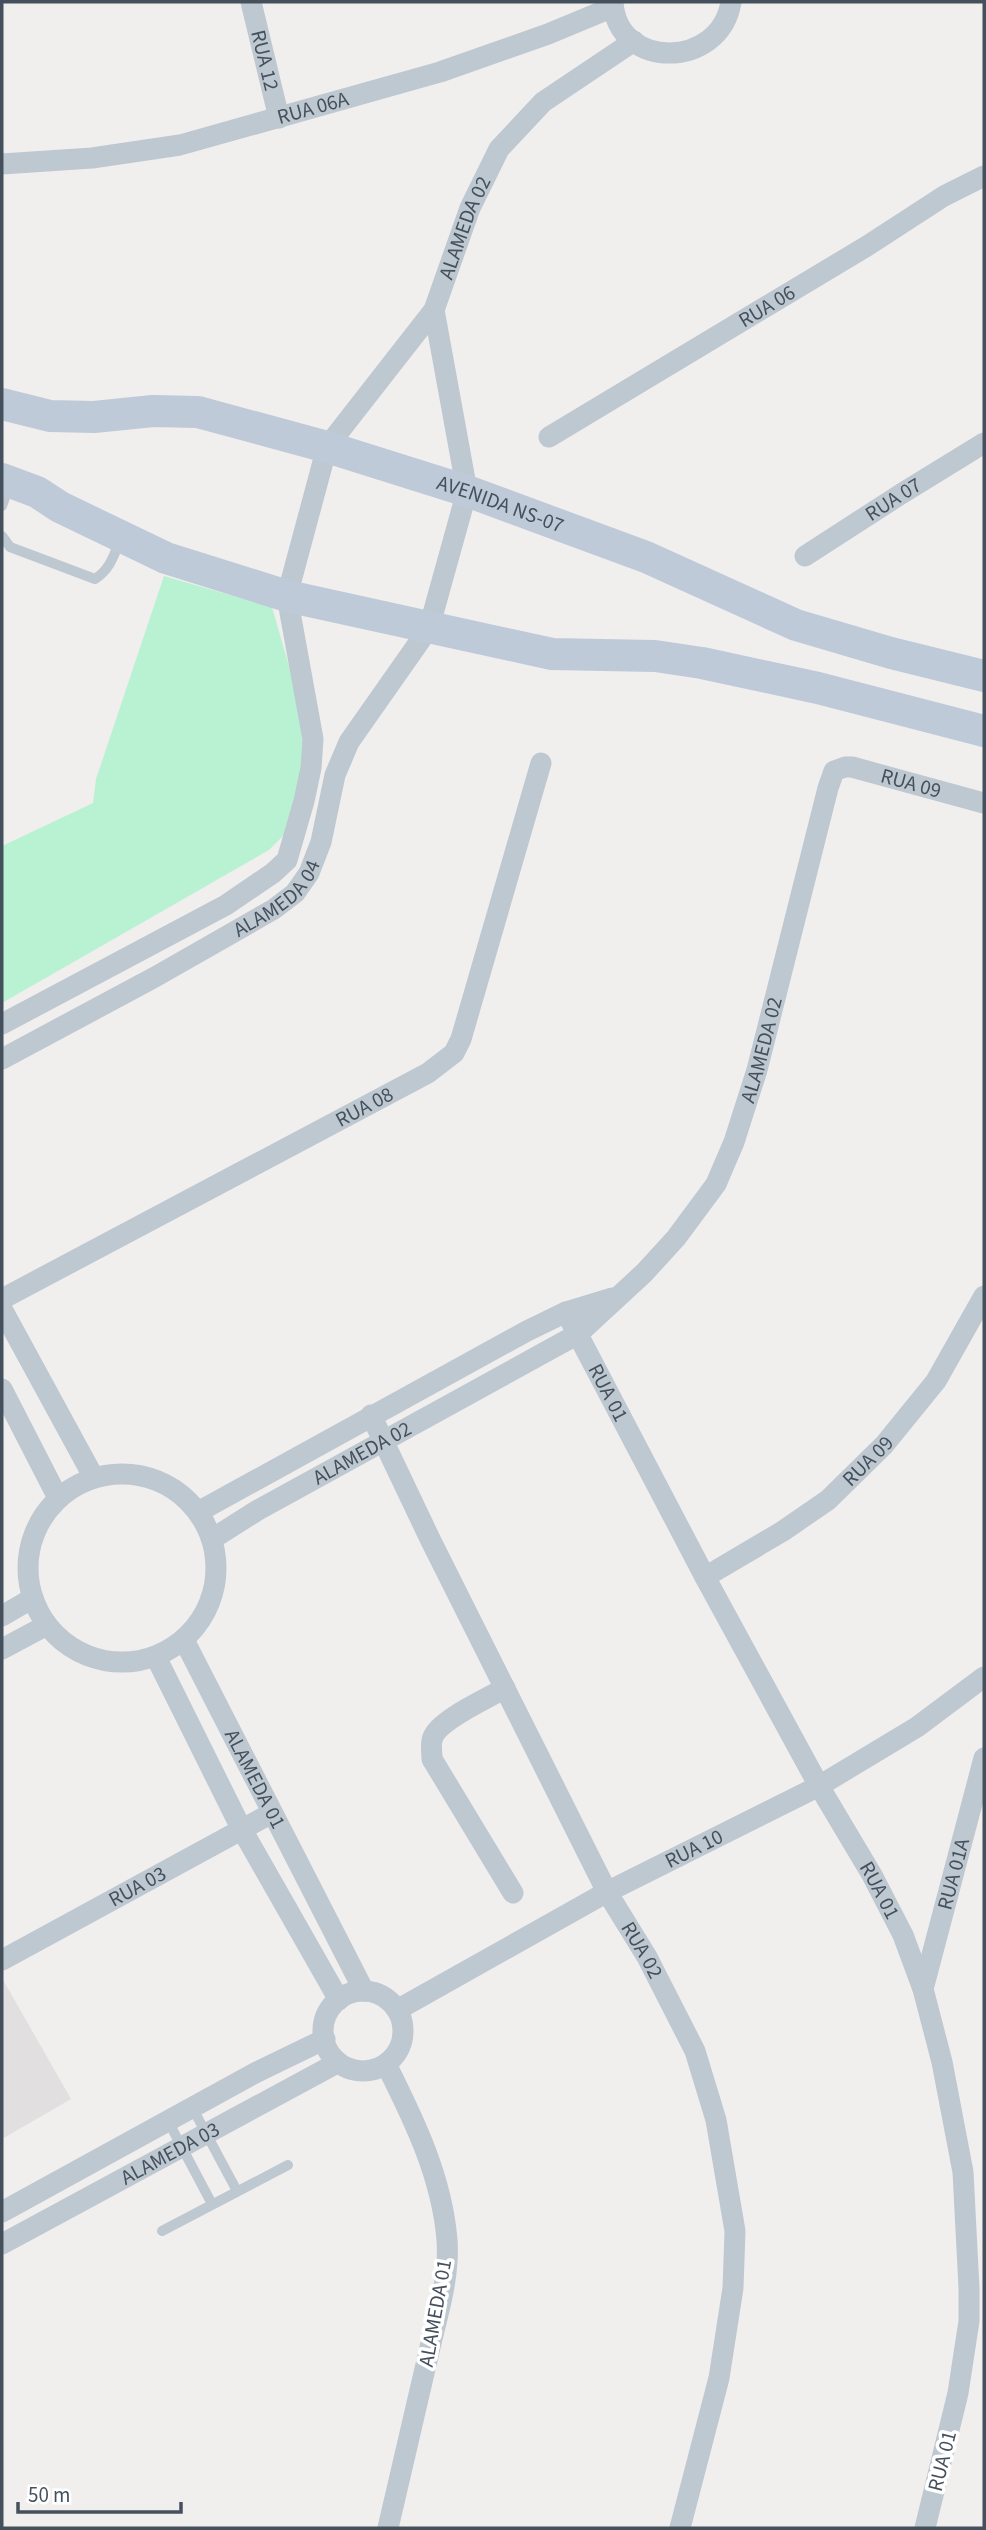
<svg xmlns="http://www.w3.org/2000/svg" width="986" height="2530" viewBox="0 0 986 2530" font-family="'Source Sans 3',sans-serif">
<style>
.education{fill:#e2dfe0}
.green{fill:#b9f2d2}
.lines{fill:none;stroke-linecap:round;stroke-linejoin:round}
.lane{stroke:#bec8d1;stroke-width:10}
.street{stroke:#bec8d1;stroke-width:21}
.secondary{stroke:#bfcad9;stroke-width:32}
.labels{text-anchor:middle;stroke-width:7;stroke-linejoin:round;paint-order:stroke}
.street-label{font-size:21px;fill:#45505d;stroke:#fff}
</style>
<rect width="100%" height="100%" fill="#f1eeee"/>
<polygon class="education" points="2,1978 71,2099 2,2139"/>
<polygon class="green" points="164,576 272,607 302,711 311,751 298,821 269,850 2,1003 2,846 93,803 96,779"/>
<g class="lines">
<g class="lane">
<polyline points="2,506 10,483"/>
<path d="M2,536L10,547L95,579C111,569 114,554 121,538"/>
<polyline points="192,2107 237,2191"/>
<polyline points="168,2121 212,2204"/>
<polyline points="162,2231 288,2165"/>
</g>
<g class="street">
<path id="s1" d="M251,2L279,118"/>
<path d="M613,2C617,70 720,70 731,2"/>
<path id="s2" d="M2,164L92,158L180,145L440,72L548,34L613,7"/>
<path id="s3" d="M549,437L867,246L944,196L984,176"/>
<path id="s4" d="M805,556L901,494L984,443"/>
<path id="s5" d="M2,1024L226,905L273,873L287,860L304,801L311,768L313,739L287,596L327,447L434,310L470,208L499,149L543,102L634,41"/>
<path id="s6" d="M2,1059L155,977L274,909L295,893L309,873L321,842L335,775L349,742L429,628L467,491L434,310"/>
<path id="s7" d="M2,1299L428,1073L454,1053L461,1039L541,763"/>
<polyline points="2,1309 93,1476"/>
<path id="s8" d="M566,1312L705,1577L819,1786L872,1875L903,1935L923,1989L942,2062L963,2172L969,2288V2321L958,2393L925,2528"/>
<polyline points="2,1389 58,1498"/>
<path id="s9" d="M371,1415L431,1541L607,1892L647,1957L695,2051L716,2120L735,2231L733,2288L719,2378L680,2528"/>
<circle cx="122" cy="1568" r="94"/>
<polyline points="198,1512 527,1331 566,1312 612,1298"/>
<path id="s10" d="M212,1539L258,1510L578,1334L644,1273L676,1238L716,1184L734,1142L757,1070L828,788L834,771L845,767H852L984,803"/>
<path id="s11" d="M705,1577L783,1531L828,1500L884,1445L936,1381L984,1296"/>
<polyline points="2,1616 33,1598"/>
<path id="s12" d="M184,1640L364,1991"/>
<polyline points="2,1649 47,1625"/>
<polyline points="156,1657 241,1828 339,2000"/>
<path d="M505,1688C487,1699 440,1719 433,1737C430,1744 432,1752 432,1759L513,1893"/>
<path id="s13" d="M2,1960L272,1813"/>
<path id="s14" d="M923,1989L984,1758"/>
<circle cx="363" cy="2031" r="40"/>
<path id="s15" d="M397,2010L607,1892L819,1786L917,1727L984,1677"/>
<path d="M386,2064C414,2120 442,2177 447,2240C450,2279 436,2319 428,2356C415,2413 401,2471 388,2528"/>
<polyline points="2,2212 255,2073 325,2039"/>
<path id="s16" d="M2,2244L337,2063"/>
</g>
<g class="secondary">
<path id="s17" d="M2,404L50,416L94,417L153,411L198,412L327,447L467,491L646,557L796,625L891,653L984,676"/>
<polyline points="2,479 37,492 60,507 166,558 287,596 552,654 655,656 702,663 818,688 984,731"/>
</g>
</g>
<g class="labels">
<g class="street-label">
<text dy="7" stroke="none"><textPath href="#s1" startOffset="60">RUA 12</textPath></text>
<text dy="7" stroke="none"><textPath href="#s2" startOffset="317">RUA 06A</textPath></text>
<text dy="7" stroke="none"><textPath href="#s5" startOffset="1015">ALAMEDA 02</textPath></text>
<text dy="7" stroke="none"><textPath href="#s3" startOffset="254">RUA 06</textPath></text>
<text dy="7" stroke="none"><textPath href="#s4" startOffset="105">RUA 07</textPath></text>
<text dy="7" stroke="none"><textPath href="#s17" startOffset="514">AVENIDA NS-07</textPath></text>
<text dy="7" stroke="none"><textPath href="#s10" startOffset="1134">RUA 09</textPath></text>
<text dy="7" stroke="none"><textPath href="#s6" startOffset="320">ALAMEDA 04</textPath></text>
<text dy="7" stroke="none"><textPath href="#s10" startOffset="766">ALAMEDA 02</textPath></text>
<text dy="7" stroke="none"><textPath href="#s7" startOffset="410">RUA 08</textPath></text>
<text dy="7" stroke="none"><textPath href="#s8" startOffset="91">RUA 01</textPath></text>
<text dy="7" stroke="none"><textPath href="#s10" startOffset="173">ALAMEDA 02</textPath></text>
<text dy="7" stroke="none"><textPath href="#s11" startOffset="201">RUA 09</textPath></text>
<text dy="7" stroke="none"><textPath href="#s12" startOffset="156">ALAMEDA 01</textPath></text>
<text dy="7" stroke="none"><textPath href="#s15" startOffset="338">RUA 10</textPath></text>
<text dy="7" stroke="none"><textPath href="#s14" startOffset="119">RUA 01A</textPath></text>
<text dy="7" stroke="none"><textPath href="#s13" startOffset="154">RUA 03</textPath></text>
<text dy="7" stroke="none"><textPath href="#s8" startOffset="658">RUA 01</textPath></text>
<text dy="7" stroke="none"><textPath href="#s9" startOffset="600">RUA 02</textPath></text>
<text dy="7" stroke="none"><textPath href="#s16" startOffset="191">ALAMEDA 03</textPath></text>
<text transform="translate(435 2313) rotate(-80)" y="7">ALAMEDA 01</text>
<text transform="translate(942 2461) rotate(-76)" y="7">RUA 01</text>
</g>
</g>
<rect width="986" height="2530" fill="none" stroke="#45505d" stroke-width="7"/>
<path d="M18 2502v10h163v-10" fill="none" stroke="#45505d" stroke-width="3.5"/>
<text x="28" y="2502" font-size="21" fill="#45505d" stroke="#ffffff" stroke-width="5" paint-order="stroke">50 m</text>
</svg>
